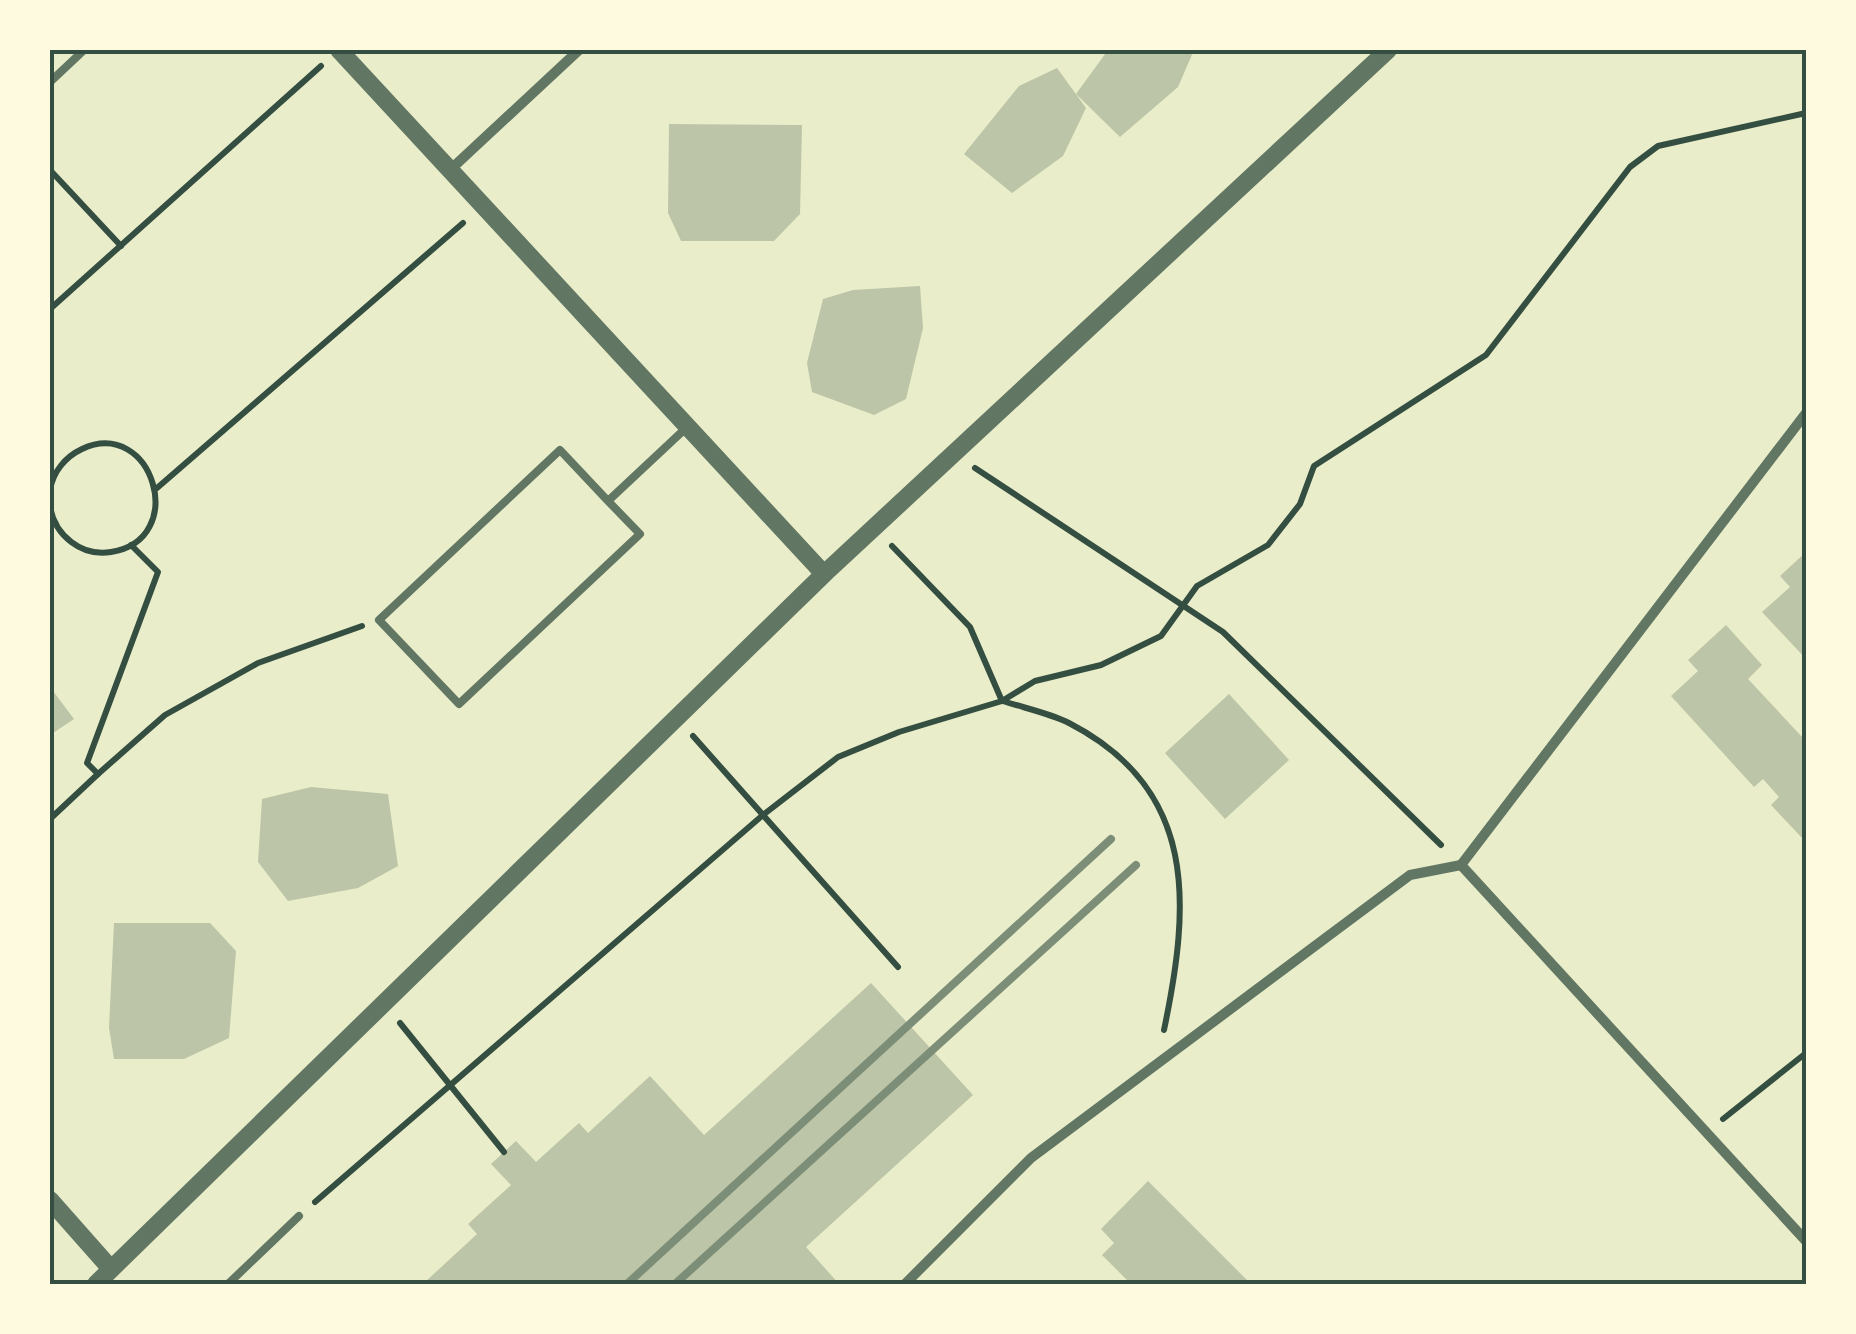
<svg xmlns="http://www.w3.org/2000/svg" width="1856" height="1334" viewBox="0 0 1856 1334" font-family="Ubuntu,sans-serif">
<style>
.building{fill:#bcc5a7}
.lines{fill:none;stroke-linecap:round;stroke-linejoin:round}
.path{stroke:#344e41;stroke-width:6}
.service{stroke:#617663;stroke-width:8}
.minor{stroke:#617663;stroke-width:10}
.tertiary{stroke:#617663;stroke-width:18}
.rail{stroke:#7c8e77;stroke-width:8}
.neatline{fill:none;stroke:#344e41;stroke-width:4}
</style>
<rect width="100%" height="100%" fill="#e9edc9"/>
<g class="building">
<polygon points="1108,50 1194,50 1178,87 1120,137 1076,94"/>
<polygon points="1057,68 1086,108 1063,156 1012,193 964,154 1019,86"/>
<polygon points="669,124 802,125 800,214 774,241 681,241 668,213"/>
<polygon points="920,286 923,328 906,399 874,415 812,392 807,363 823,299 853,290"/>
<polygon points="1806,552 1806,659 1762,612 1790,587 1780,576"/>
<polygon points="1726,625 1762,665 1748,679 1803,738 1806,735 1804,840 1771,805 1779,797 1763,779 1754,787 1671,696 1698,671 1688,660"/>
<polygon points="50,687 74,719 50,735"/>
<polygon points="1229,694 1289,760 1225,819 1165,753"/>
<polygon points="311,787 388,794 398,866 358,888 288,901 258,862 262,799"/>
<polygon points="114,923 210,923 236,951 229,1038 184,1059 114,1059 109,1028"/>
<polygon points="871,983 973,1095 806,1247 839,1284 423,1284 477,1234 468,1224 511,1185 491,1164 516,1141 536,1162 579,1123 588,1133 650,1076 704,1135"/>
<polygon points="1148,1181 1251,1284 1131,1284 1102,1255 1114,1243 1101,1229"/>
</g>
<g class="lines">
<g class="path">
<polyline points="50,170 121,246"/>
<polyline points="50,309 321,66"/>
<polyline points="975,468 1223,632 1441,845"/>
<polyline points="157,488 463,223"/>
<path d="M50,490C53,472 65,457 82,449C153,416 190,540 111,552C81,557 55,535 50,507"/>
<polyline points="131,545 158,572 87,763 98,774 165,715 258,663 362,626"/>
<polyline points="892,546 970,627 1002,701 899,732 838,757 763,815 898,967"/>
<polyline points="1002,701 1035,681 1101,665 1161,636 1197,586 1268,545 1300,504 1314,466 1486,355 1630,167 1658,146 1806,113"/>
<path d="M1003,701C1024,708 1049,713 1069,723C1199,790 1190,905 1164,1030"/>
<polyline points="50,819 98,774"/>
<polyline points="400,1023 504,1152"/>
<polyline points="1723,1119 1806,1053"/>
<polyline points="315,1202 763,815 693,736"/>
</g>
<g class="service">
<polyline points="50,82 84,50"/>
<polyline points="608,501 640,534 459,704 379,620 560,450 608,501 686,428"/>
<polyline points="228,1284 299,1216"/>
</g>
<g class="minor">
<polyline points="450,170 579,50"/>
<polyline points="1806,413 1461,865 1806,1241"/>
<polyline points="905,1284 1031,1158 1410,875 1461,865"/>
</g>
<g class="tertiary">
<polyline points="339,50 824,574"/>
<polyline points="50,1200 111,1269"/>
<polyline points="96,1284 824,574 1388,50"/>
</g>
<g class="rail">
<polyline points="627,1284 1111,839"/>
<polyline points="675,1284 1136,865"/>
</g>
</g>
<rect width="1856" height="1334" fill="none" stroke="#fefae0" stroke-width="105"/>
<rect x="52" y="52" width="1752" height="1230" class="neatline"/>
</svg>
